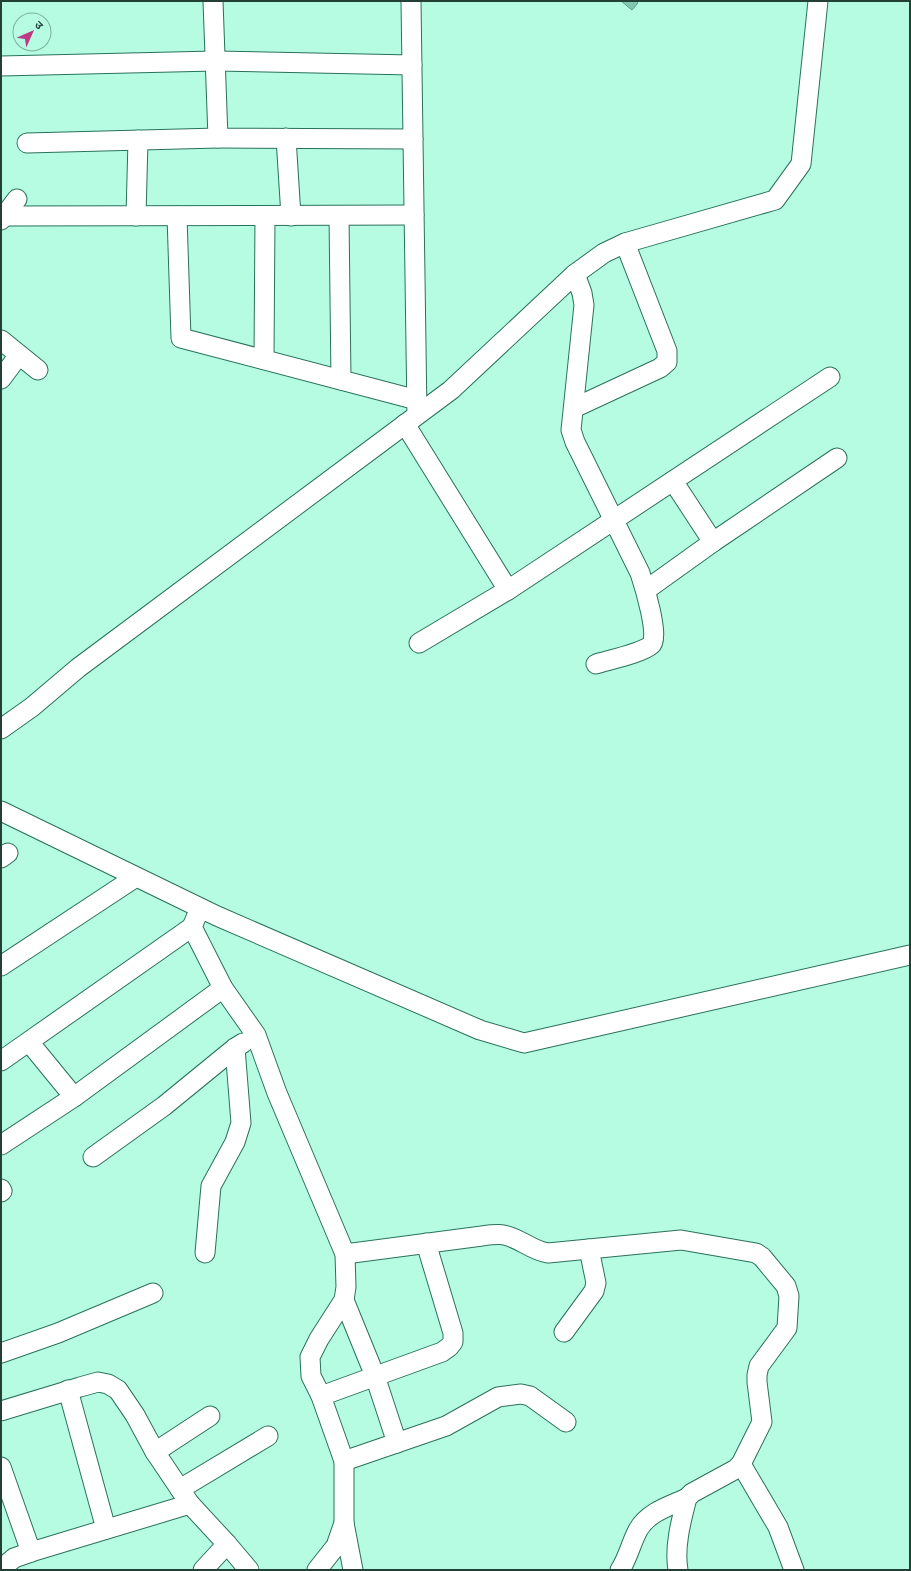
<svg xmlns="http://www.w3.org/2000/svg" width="911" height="1571" viewBox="0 0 911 1571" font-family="'Open Sans','Noto Sans Devanagari',sans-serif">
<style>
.building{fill:#81c6af;stroke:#599e87}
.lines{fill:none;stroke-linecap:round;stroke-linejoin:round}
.minor-casing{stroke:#2a715c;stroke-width:21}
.minor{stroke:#fff;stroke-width:19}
</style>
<rect width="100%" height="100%" fill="#b5fce3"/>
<polygon class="building" points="621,1 636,1 638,3 632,10"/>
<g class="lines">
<g class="minor-casing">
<g id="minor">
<polyline points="213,1 218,138 413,139"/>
<polyline points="411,1 417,415"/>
<polyline points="1,66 215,61 412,65"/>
<polyline points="286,138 291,216"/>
<polyline points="27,143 218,138"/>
<polyline points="4,216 414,215"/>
<polyline points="136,216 138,140"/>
<polyline points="177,216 181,338 417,400"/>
<polyline points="339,216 341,380"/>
<polyline points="1,220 17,199"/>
<path d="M575,274L582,293L584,305L571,430L575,442L640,573C644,585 660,637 651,645C642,653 609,660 596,664"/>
<polyline points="1,340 38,370"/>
<polyline points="264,359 265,216"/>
<polyline points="1,379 19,355"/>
<polyline points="574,408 660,368 667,362 667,351 625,243"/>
<polyline points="405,424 508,590"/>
<polyline points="673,481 713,542"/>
<polyline points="646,590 713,542 837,458"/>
<polyline points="419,643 508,590 830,377"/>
<polyline points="1,729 32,707 78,668 451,390 575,274 604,253 625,243 775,200 801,164 818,1"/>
<polyline points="1,811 217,916 480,1030 524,1043 910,955"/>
<polyline points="1,858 8,853"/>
<polyline points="200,908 192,927 223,988 256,1035 277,1093 345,1254 346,1287 344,1300 319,1339 310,1357 311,1376 321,1396 344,1461 344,1523 336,1546 317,1570"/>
<polyline points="1,966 136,877"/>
<polyline points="29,1042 74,1097"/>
<polyline points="1,1061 192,927"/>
<polyline points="1,1145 74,1097 223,988"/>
<polyline points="93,1157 164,1106 235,1048 243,1043"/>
<polyline points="1,1189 2,1191 1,1192"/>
<polyline points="205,1253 211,1186 235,1142 241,1123 235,1048"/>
<path d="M345,1254L482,1236C489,1235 498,1234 504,1235C520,1238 532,1251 548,1253L681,1240L756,1253L762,1257L786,1286L789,1296L787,1328L759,1366L757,1375V1382L762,1422L741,1464L736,1469L692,1493L687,1498C681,1521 674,1547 678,1570"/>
<polyline points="344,1300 375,1376 397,1443"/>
<polyline points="564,1332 594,1291 596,1283 589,1249"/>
<polyline points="1,1353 58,1333 153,1293"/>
<polyline points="68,1390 106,1529"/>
<polyline points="321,1396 442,1352 449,1347 453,1342 453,1333 426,1243"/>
<polyline points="1,1411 80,1387 98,1382 108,1384 118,1390 135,1415 155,1452 190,1504"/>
<polyline points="155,1452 210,1416"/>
<polyline points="344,1461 446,1426 498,1397 521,1394 530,1396 566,1422"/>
<polyline points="741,1464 778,1527 794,1570"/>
<polyline points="1,1467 31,1552"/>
<polyline points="180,1489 268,1436"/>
<polyline points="344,1523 353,1570"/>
<polyline points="1,1569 14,1558 31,1552 190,1504 227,1544 249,1570"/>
<polyline points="203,1570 227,1544"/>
<path d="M620,1570C628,1558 631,1543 638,1530C648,1512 670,1506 687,1498"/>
</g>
</g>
<use href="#minor" class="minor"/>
</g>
<rect width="911" height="1571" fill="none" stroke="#234036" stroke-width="4"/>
<g transform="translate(32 32) rotate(45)"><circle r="19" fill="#b5fce3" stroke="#7bb19e"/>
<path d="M0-3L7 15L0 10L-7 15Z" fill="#bd3b82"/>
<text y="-6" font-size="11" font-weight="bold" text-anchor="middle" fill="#234036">उ</text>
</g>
</svg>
